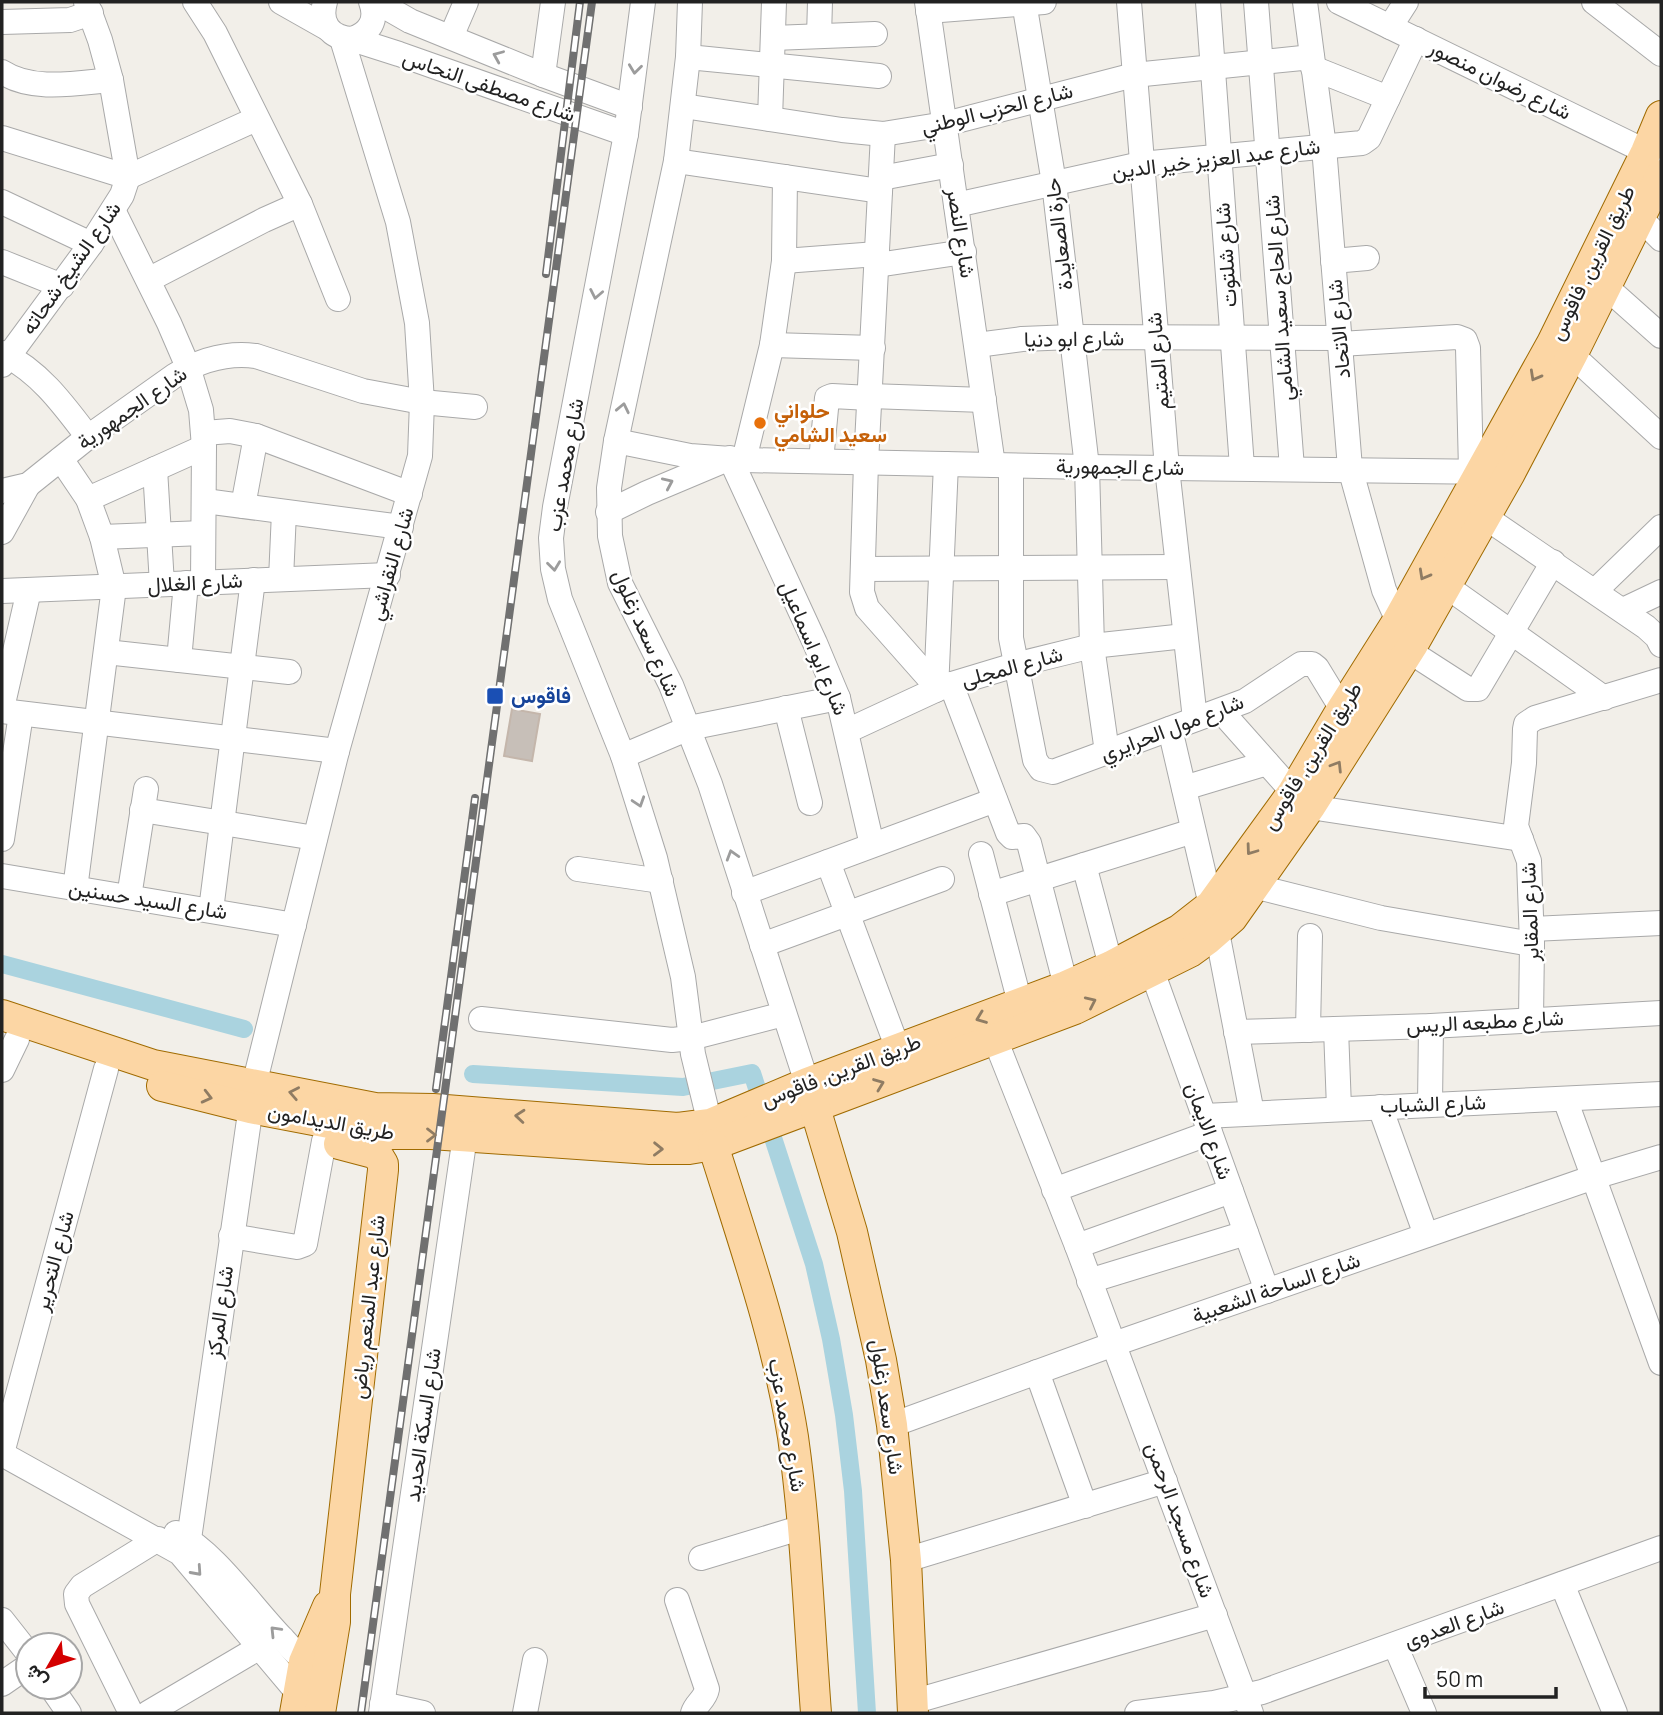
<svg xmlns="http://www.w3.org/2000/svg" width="1663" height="1715" viewBox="0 0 1663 1715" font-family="Manrope,Vazirmatn,sans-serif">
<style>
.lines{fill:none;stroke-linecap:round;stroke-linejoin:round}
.canal{stroke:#aad3df;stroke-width:18}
.building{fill:#c7bfb8;stroke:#c4b6ab;stroke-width:2}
.minor-casing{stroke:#a9a9a9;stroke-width:26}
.major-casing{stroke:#a06b00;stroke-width:32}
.minor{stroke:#fff;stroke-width:24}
.major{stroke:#fcd6a4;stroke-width:30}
.rail-casing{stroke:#707070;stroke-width:8}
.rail{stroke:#fff;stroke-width:5;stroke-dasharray:16;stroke-linecap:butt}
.oneway{stroke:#9c9c9c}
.oneway2{stroke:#8f7c63}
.food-dot{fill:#e8710a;stroke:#fff;stroke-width:2.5}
.transit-dot{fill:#1a4fb4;stroke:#fff;stroke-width:2.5}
.labels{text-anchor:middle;stroke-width:5;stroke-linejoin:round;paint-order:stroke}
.street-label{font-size:21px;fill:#222;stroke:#fff}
.food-label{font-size:21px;font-weight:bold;fill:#c56008;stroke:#fff;text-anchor:start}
.transit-label{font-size:21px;font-weight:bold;fill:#164399;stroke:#fff;text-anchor:start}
</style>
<rect width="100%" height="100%" fill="#f2efe9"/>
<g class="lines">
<g class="canal">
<polyline points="2,964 244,1029"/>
<polyline points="473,1074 683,1087 752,1073 814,1264 831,1339 844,1415 853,1491 867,1713"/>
</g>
</g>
<polygon class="building" points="512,709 540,714 532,761 504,756"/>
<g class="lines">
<g class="minor-casing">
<g id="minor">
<polyline points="195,2 215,33 300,204 338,299"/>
<polyline points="281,2 327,28"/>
<path d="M325,2C319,23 330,38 352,39C369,34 378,20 371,2"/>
<polyline points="377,2 410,21 543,75 630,107"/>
<polyline points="643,2 626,134 555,507 551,538 553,569 560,599 623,756 655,858 683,977 693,1054 710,1124"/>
<polyline points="690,2 688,57 676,161 616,441 609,488 610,536 620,583 671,685 710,784 807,1083"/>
<polyline points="927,2 993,465"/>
<polyline points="1024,2 1054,183 1087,467 1092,646 1107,752"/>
<polyline points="1129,2 1167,468 1195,719"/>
<polyline points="1208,2 1242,467"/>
<polyline points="1256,2 1292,468"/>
<polyline points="1305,2 1324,147 1350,468 1384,590 1404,634"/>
<polyline points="1339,2 1661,159"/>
<polyline points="1594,2 1661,54"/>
<polyline points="928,11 1044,2"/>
<polyline points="2,22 70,20 91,13"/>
<polyline points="1390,27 1406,2"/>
<polyline points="819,36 820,2"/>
<polyline points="451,37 466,2"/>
<polyline points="773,38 875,34"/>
<polyline points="352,39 399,54 626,134"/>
<polyline points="688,57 879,76"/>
<polyline points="1313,68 1388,98"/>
<path d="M2,72C32,92 77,83 111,80"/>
<polyline points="543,75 553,2"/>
<polyline points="683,106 842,130 883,134 945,124 1134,75 1312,57"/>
<polyline points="770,119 774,2"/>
<polyline points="883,134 866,463 862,592 867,608 936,686"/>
<polyline points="2,138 128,177 256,119"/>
<polyline points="676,161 880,191"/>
<polyline points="881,178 951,165"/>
<polyline points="2,202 91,244"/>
<polyline points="956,205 1141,164 1362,143 1369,138 1416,39"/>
<polyline points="113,210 169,323 188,367 201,410 204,447 203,582"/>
<polyline points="1640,218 1661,239"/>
<polyline points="784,261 877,254"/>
<polyline points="1333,261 1367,258"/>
<polyline points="2,262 62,286"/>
<polyline points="877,265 964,252"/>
<polyline points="150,279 264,220 300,204"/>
<polyline points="1606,287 1661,336"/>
<polyline points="1340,344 1457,337 1465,340 1468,348 1471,470"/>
<polyline points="772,345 873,348"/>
<polyline points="977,345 1022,339 1072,337 1340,338"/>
<path d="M2,353C40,372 63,404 88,437"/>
<polyline points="1572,355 1661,437"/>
<polyline points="2,365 91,244 122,195 128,177 111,80 100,40 86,2"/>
<polyline points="870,396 984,400"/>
<polyline points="204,433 230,431 256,436 410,494"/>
<polyline points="616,441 690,456 744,460 1087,467 1496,472"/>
<polyline points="730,458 815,643 838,698 872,845"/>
<polyline points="61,459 88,499 102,537 114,587 75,889"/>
<polyline points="744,460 772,345 784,261 785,177"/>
<polyline points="821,461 827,398 832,396 870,398"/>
<polyline points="1011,466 1011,638 1035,760 1041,769 1053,772 1245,701 1301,664 1312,664 1317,668 1342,709"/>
<polyline points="155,469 162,584"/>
<path d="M2,491L28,485L88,437L174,376C200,360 226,352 256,356L363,391L422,402L475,407"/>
<polyline points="88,499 204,447"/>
<polyline points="205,501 401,527"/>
<polyline points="243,506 256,436"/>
<polyline points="608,512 647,493 723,461"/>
<polyline points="1485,517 1646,627 1657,637 1661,645"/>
<polyline points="2,532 28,485"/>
<polyline points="102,537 203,533"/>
<polyline points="863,569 1177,567"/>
<polyline points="281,579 284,512"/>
<polyline points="1446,586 1604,698"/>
<polyline points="2,591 388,575"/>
<polyline points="1595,591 1661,527"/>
<polyline points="1623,610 1661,592"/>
<polyline points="1409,651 1468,689 1478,689 1553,562"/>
<polyline points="106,652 289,672"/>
<polyline points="179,660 186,583"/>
<polyline points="951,684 1008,833 1012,837 1024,836 1029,843 1066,986"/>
<polyline points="936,690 946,464"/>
<polyline points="2,708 29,590"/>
<polyline points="786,708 810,803"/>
<polyline points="2,711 337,751"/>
<polyline points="1221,711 1293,792"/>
<polyline points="1170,729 1211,905"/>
<polyline points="847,731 942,687 1015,665 1092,646 1185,636"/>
<polyline points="623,756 689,728 838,698"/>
<polyline points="1184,788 1267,763"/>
<polyline points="1310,807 1521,839"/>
<polyline points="142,810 315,838"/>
<polyline points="2,839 21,714"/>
<polyline points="981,854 1020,1003"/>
<polyline points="828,862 898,1049"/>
<polyline points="1084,865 1111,966"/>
<polyline points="578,869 661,881"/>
<polyline points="2,876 294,925"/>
<polyline points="1254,886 1381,918 1532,944"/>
<polyline points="744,893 995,800"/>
<polyline points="991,894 1193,831"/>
<polyline points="129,897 146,789"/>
<polyline points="211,910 253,580"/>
<polyline points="1532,929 1661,923"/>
<polyline points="1217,932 1252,1113"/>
<polyline points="762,945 942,879"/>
<polyline points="1152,971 1267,1291"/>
<polyline points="481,1019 672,1040 691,1038 784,1014"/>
<polyline points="1531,1019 1532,944 1529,861 1516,826 1524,763 1525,729 1526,724 1535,718 1661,680"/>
<polyline points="1336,1029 1339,1108"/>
<polyline points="1308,1030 1310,936"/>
<polyline points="1236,1032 1431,1026 1661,1013"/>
<polyline points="995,1039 1077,1246 1251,1713"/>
<polyline points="2,1070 17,1039"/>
<polyline points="1565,1099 1661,1363"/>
<polyline points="1430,1104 1431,1026"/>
<polyline points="1380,1107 1426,1235"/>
<polyline points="1204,1116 1661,1094"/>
<polyline points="1054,1190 1210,1133"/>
<polyline points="231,1236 297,1247 305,1244 324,1141"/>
<polyline points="1077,1246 1231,1191"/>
<polyline points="1089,1281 1246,1233"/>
<polyline points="1037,1372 1085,1506"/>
<polyline points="892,1425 1114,1344 1594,1177 1661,1157"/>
<polyline points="2,1453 106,1069"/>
<polyline points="2,1454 180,1553 298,1693 312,1699"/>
<path d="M176,1533C213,1550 251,1606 281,1637C293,1650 302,1661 318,1668"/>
<polyline points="189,1539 254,1085 337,751 420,456 422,402 417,323 398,222 342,39"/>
<polyline points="701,1558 803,1527"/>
<polyline points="906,1560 1165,1481"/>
<polyline points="1562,1584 1615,1713"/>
<path d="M677,1600L707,1689C705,1700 696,1703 693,1713"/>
<polyline points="2,1620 28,1653"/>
<polyline points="1395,1645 1424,1713"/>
<polyline points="2,1684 28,1666"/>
<polyline points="51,1687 69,1713"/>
<polyline points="912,1702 1215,1615"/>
<polyline points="382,1704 423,1713"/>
<polyline points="131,1713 77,1604 76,1594 82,1586 158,1539"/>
<polyline points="148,1713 260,1647"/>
<polyline points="381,1713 465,1136"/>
<polyline points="525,1713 535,1660"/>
<polyline points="1137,1713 1214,1703 1262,1692 1661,1548"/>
</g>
</g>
<g class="major-casing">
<g id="major">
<polyline points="2,1015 153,1065 375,1108 433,1109 678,1128 710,1124 807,1083 1066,986 1111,966 1179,930 1211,905 1293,792 1342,709 1397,622 1552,343 1646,152 1661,116"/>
<polyline points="162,1086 250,1108 387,1134 431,1134 650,1149 689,1149 713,1145 1075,1009 1190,952 1208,939 1232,918 1310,807 1412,646 1510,473 1572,355 1661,175"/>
<polyline points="815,1108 852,1232 881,1360 892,1425 906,1560 913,1713"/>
<path d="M713,1145C743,1241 777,1337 793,1437C806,1529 809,1621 816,1713"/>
<polyline points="295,1713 304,1662 328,1606"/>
<polyline points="320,1713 335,1622 335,1594 383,1170 383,1164 377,1154 339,1144"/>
</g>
</g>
<use href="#minor" class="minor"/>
<use href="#major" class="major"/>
<g class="rail-casing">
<g id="rail">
<polyline points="546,274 580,2"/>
<polyline points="436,1089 475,798"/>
<polyline points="361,1713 592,2"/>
</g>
</g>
<use href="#rail" class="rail"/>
</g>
<defs><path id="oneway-chevron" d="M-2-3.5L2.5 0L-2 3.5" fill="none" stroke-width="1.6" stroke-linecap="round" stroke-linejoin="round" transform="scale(1.75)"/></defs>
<g class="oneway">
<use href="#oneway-chevron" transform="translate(498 56) rotate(-157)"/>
<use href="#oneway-chevron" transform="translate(635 69) rotate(97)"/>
<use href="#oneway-chevron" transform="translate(596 294) rotate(101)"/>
<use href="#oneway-chevron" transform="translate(623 408) rotate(-78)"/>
<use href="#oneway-chevron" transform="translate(668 483) rotate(-24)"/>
<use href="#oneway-chevron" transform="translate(554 566) rotate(83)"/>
<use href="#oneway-chevron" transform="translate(639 802) rotate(72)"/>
<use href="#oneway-chevron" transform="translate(732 855) rotate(-107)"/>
<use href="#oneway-chevron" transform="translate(197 1571) rotate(48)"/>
<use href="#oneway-chevron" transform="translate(275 1631) rotate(-134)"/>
</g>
<g class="oneway2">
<use href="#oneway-chevron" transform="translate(1535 376) rotate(119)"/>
<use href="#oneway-chevron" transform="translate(1424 575) rotate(119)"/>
<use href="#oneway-chevron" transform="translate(1337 766) rotate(-58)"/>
<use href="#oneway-chevron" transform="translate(1251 850) rotate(126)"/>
<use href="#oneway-chevron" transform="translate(1091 1002) rotate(-25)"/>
<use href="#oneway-chevron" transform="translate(981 1018) rotate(159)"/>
<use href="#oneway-chevron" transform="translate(879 1084) rotate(-21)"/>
<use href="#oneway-chevron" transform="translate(294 1093) rotate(-169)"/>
<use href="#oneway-chevron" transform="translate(207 1097) rotate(14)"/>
<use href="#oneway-chevron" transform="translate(520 1116) rotate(-175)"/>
<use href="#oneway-chevron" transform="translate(431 1135)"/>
<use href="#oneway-chevron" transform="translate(658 1149) rotate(1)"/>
</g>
<circle class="food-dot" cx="760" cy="423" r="7"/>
<rect class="transit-dot" x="486" y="687" width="18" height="18" rx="3.5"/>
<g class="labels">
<g class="street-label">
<text transform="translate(1500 80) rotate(26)" y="7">شارع رضوان منصور</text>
<text transform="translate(489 86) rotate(19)" y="7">شارع مصطفى النحاس</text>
<text transform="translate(997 109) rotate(-14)" y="7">شارع الحزب الوطني</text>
<text transform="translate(1216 159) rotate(-7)" y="7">شارع عبد العزيز خير الدين</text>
<text transform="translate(961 233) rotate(81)" y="7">شارع النصر</text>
<text transform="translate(1059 234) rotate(-97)" y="7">حارة الصعايدة</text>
<text transform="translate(1226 255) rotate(-94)" y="7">شارع شلتوت</text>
<text transform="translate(1592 263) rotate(-64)" y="7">طريق القرين, فاقوس</text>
<text transform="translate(71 268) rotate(-55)" y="7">شارع الشيخ شحاته</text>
<text transform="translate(1279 298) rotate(-94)" y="7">شارع الحاج سعيد الشامي</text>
<text transform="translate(1339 329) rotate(-95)" y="7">شارع الاتحاد</text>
<text transform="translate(1074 339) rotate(-1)" y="7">شارع ابو دنيا</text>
<text transform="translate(1158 361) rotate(-95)" y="7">شارع المتيم</text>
<text transform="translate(132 408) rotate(-35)" y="7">شارع الجمهورية</text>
<text transform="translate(565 465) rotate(-80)" y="7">شارع محمد عزب</text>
<text transform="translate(1120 467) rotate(1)" y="7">شارع الجمهورية</text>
<text transform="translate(391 564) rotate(-74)" y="7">شارع النقراشي</text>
<text transform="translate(195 583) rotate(-3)" y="7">شارع الغلال</text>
<text transform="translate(646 633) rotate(66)" y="7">شارع سعد زغلول</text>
<text transform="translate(814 648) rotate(67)" y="7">شارع ابو اسماعيل</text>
<text transform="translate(1012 667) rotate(-15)" y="7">شارع المجلى</text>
<text transform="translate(1172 728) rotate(-21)" y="7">شارع مول الحرايري</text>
<text transform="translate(1312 756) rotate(-58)" y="7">طريق القرين, فاقوس</text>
<text transform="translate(148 900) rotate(9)" y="7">شارع السيد حسنين</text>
<text transform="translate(1530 912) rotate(-92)" y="7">شارع المقابر</text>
<text transform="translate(1485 1022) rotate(-3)" y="7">شارع مطبعه الريس</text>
<text transform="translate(841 1071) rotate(-21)" y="7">طريق القرين, فاقوس</text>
<text transform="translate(1433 1104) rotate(-2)" y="7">شارع الشباب</text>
<text transform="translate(331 1122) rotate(10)" y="7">طريق الديدامون</text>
<text transform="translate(1209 1131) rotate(70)" y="7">شارع الايمان</text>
<text transform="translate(54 1261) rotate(-75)" y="7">شارع التحرير</text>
<text transform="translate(1276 1288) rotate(-19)" y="7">شارع الساحة الشعبية</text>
<text transform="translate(368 1307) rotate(-84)" y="7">شارع عبد المنعم رياض</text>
<text transform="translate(220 1312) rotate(-82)" y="7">شارع المركز</text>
<text transform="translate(887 1407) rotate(82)" y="7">شارع سعد زغلول</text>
<text transform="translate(423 1425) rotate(-82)" y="7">شارع السكة الحديد</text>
<text transform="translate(787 1425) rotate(80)" y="7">شارع محمد عزب</text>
<text transform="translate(1180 1520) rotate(70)" y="7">شارع مسجد الرحمن</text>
<text transform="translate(1454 1624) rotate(-20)" y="7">شارع العدوى</text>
</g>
<g class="food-label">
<text x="774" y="418">حلواني<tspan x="774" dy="24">سعيد الشامي</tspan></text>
</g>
<g class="transit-label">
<text x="511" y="703">فاقوس</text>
</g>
</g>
<rect width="1663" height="1715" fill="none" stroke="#222222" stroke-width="7"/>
<g transform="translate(49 1666) rotate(231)"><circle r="33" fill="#ffffff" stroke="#a7a7a7" stroke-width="2"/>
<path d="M0-5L12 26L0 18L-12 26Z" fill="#d40000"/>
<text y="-10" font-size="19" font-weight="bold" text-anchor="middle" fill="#222222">ش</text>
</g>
<path d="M1425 1687v10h131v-10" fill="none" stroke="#222222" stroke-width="3.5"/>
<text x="1436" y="1687" font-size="21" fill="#222222" stroke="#ffffff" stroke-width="5" paint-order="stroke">50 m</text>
</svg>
